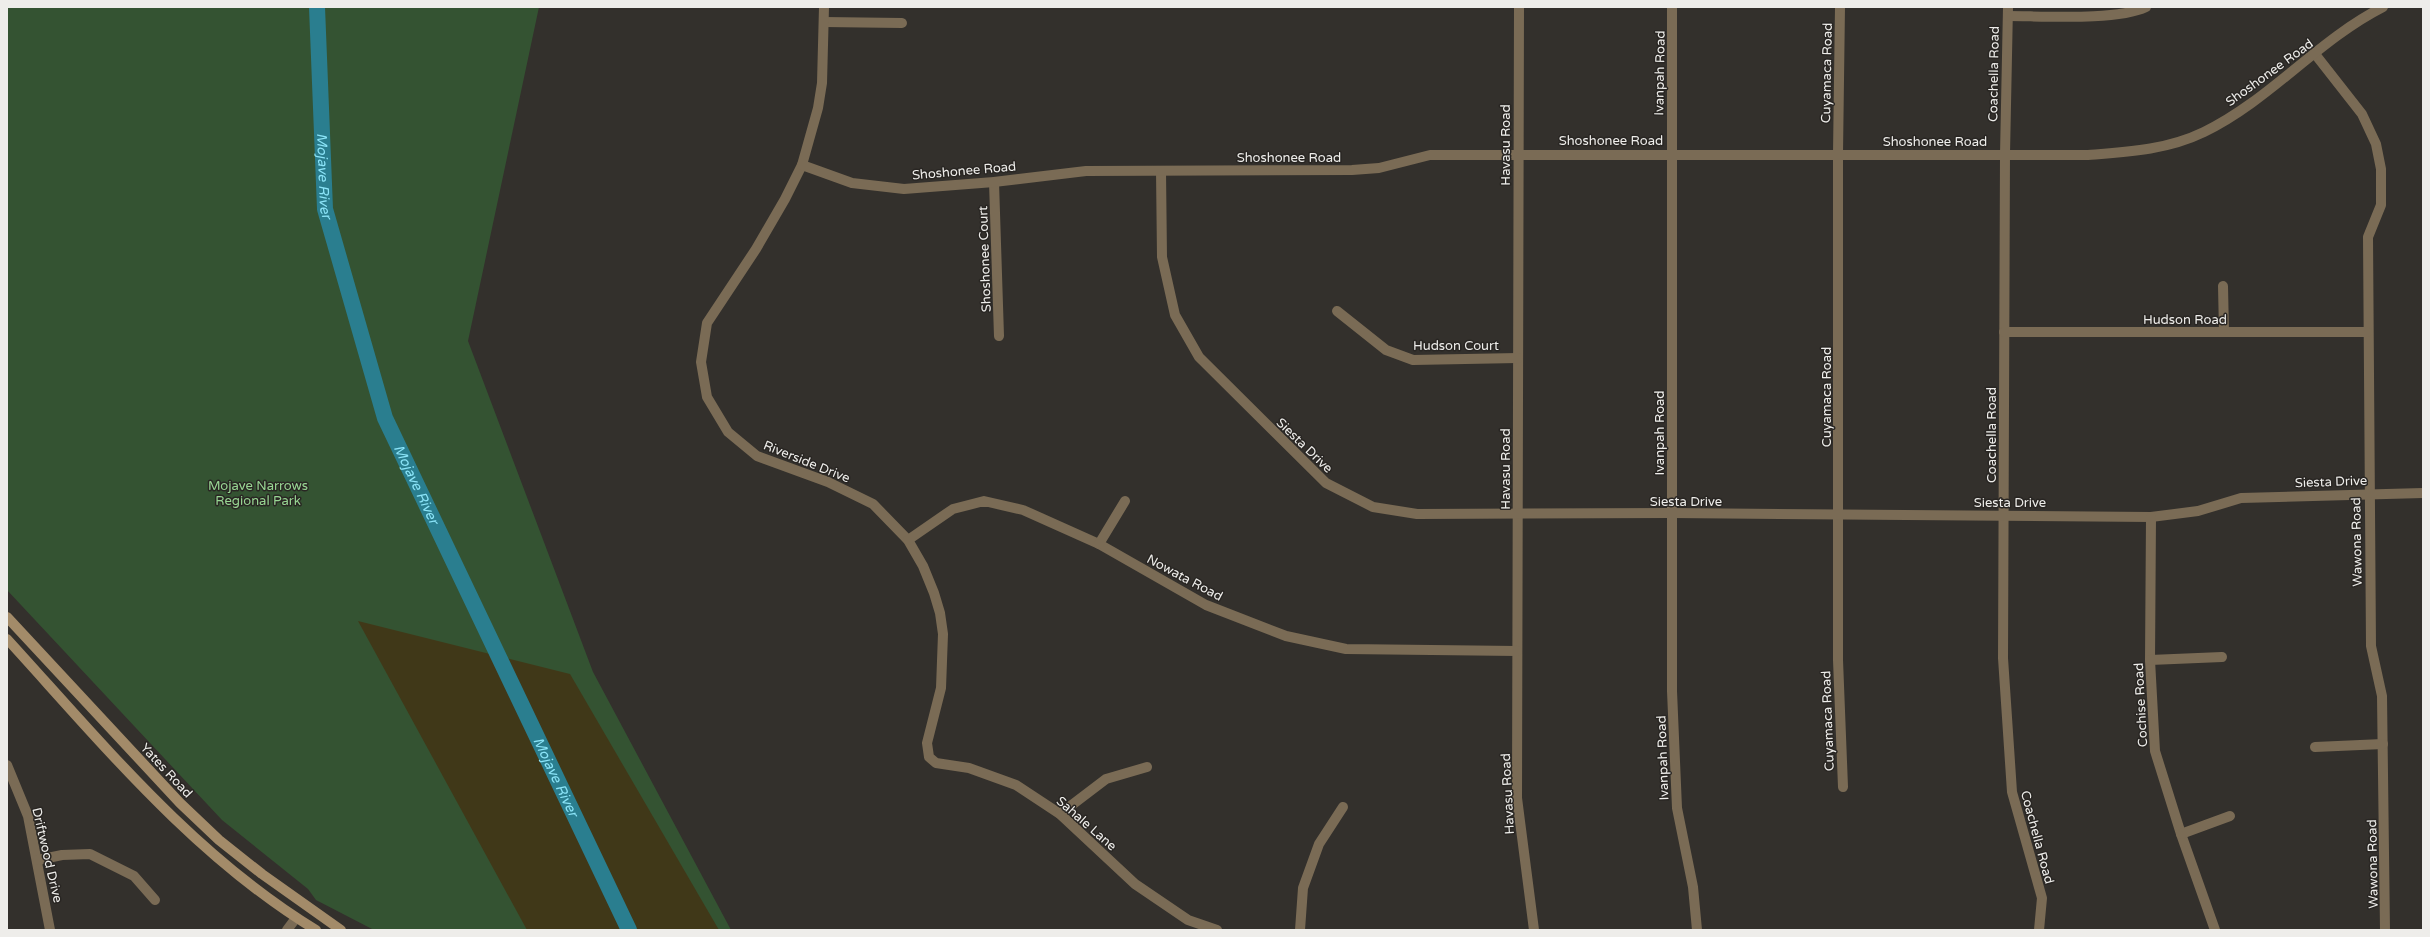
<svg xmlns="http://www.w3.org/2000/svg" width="2430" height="937" viewBox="0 0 2430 937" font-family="'Varela Round',sans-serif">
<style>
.green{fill:#345332}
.sand{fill:#403818}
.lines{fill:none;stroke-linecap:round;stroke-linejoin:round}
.river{stroke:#2a7e8f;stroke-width:16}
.minor{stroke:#7a6b55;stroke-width:10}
.tertiary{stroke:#7a6b55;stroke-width:10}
.secondary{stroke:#a38b69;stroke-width:10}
.labels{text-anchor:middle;stroke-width:3;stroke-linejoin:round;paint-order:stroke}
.street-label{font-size:13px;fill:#eeedea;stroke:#292623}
.park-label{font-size:13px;fill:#98d693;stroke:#292623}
.water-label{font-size:14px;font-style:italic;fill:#8be4f8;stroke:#292623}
</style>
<rect width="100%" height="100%" fill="#33302c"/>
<polygon class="green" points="7,7 539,7 468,341 593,672 731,930 374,930 316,900 308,889 222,820 7,590"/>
<polygon class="sand" points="358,621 570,674 719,930 527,930"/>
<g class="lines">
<path class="river" id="s1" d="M317,7L325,209L385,418L629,930"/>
<g class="minor">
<polyline points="1519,7 1517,798 1534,930"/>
<polyline points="1672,7 1672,691 1677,808 1693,887 1697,930"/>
<polyline points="1840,7 1838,153 1838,660 1843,787"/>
<polyline points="2008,7 2005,154 2003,658 2012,792 2042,898 2039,930"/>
<path d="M2008,16C2042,16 2117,21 2146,7"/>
<polyline points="824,22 902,23"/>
<polyline points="2315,54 2362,114 2376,144 2381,169 2381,205 2368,237 2371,646 2382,696 2385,930"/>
<polyline points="802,165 785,199 756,249 707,323 701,362 707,397 728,432 757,456 828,482 873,504 908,540 923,566 934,593 940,613 943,634 941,688 927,743 929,757 936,763 969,768 1016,785 1060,814 1135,884 1188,920 1217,930"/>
<polyline points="1161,171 1162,257 1175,315 1199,357 1326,483 1373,507 1417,514 1672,513 2151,517 2198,511 2241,498 2423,493"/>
<polyline points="994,182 999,336"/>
<polyline points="2223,286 2224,332"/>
<polyline points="1337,311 1386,350 1413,360 1518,358"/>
<polyline points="2004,332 2367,332"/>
<polyline points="2151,517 2150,660 2155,751 2181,834 2215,930"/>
<polyline points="908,540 953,509 984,501 1023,510 1099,544 1206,605 1286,636 1346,649 1517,651"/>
<polyline points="1099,544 1125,501"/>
<polyline points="2150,660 2222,657"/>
<polyline points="2315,747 2383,744"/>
<polyline points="7,765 28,816 50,930"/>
<polyline points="1060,814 1106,779 1147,767"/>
<polyline points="2181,834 2230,816"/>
<polyline points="38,860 62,855 90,854 134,876 155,900"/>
<polyline points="287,930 296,918"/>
<polyline points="1300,930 1303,888 1319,844 1343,807"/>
</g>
<path class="tertiary" d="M824,7L822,83L818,108L802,165L852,183L904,189L994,182L1086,171L1352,170L1379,168L1430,155H2088C2127,152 2167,150 2204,132C2270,100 2318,40 2383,7"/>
<g class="secondary">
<polyline points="7,617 180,803 219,840 262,874 341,930"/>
<path d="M7,639C102,743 194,856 316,930"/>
</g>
</g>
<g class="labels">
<g class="street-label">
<text transform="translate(2269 72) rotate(-36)" y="5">Shoshonee Road</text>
<text transform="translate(1659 73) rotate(-89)" y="5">Ivanpah Road</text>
<text transform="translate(1826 73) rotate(-89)" y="5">Cuyamaca Road</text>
<text transform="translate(1993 74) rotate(-89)" y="5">Coachella Road</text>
<text x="1611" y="145">Shoshonee Road</text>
<text x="1935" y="146">Shoshonee Road</text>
<text transform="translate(1505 145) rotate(-90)" y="5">Havasu Road</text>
<text x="1289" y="162">Shoshonee Road</text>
<text transform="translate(964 170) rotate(-5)" y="5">Shoshonee Road</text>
<text transform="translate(984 259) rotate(-92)" y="5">Shoshonee Court</text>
<text x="2185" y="324">Hudson Road</text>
<text x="1456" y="350">Hudson Court</text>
<text transform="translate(1826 397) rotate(-90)" y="5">Cuyamaca Road</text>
<text transform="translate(1659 433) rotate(-90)" y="5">Ivanpah Road</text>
<text transform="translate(1991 435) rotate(-90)" y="5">Coachella Road</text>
<text transform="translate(1305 445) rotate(44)" y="5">Siesta Drive</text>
<text transform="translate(807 461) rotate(22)" y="5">Riverside Drive</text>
<text transform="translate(1505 469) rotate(-90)" y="5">Havasu Road</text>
<text transform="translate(2331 481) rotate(-2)" y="5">Siesta Drive</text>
<text x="1686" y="506">Siesta Drive</text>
<text x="2010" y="507">Siesta Drive</text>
<text transform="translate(2356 542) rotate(-91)" y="5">Wawona Road</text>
<text transform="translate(1185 577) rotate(28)" y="5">Nowata Road</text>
<text transform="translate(2140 705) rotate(-93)" y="5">Cochise Road</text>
<text transform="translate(1827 721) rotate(-92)" y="5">Cuyamaca Road</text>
<text transform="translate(1662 758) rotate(-92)" y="5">Ivanpah Road</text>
<text transform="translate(167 770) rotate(47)" y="5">Yates Road</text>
<text transform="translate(1507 794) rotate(-93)" y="5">Havasu Road</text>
<text transform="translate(1087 823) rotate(41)" y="5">Sahale Lane</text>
<text transform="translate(2038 837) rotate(75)" y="5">Coachella Road</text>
<text transform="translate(48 855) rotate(77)" y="5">Driftwood Drive</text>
<text transform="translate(2372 864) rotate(-91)" y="5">Wawona Road</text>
</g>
<g class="park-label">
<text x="258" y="490">Mojave Narrows<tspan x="258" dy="15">Regional Park</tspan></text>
</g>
<g class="water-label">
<text dy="5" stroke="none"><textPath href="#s1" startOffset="169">Mojave River</textPath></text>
<text dy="5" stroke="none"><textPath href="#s1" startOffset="493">Mojave River</textPath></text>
<text dy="5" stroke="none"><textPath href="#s1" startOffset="817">Mojave River</textPath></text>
</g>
</g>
<rect width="2430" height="937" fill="none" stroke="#eeedea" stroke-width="16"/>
</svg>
